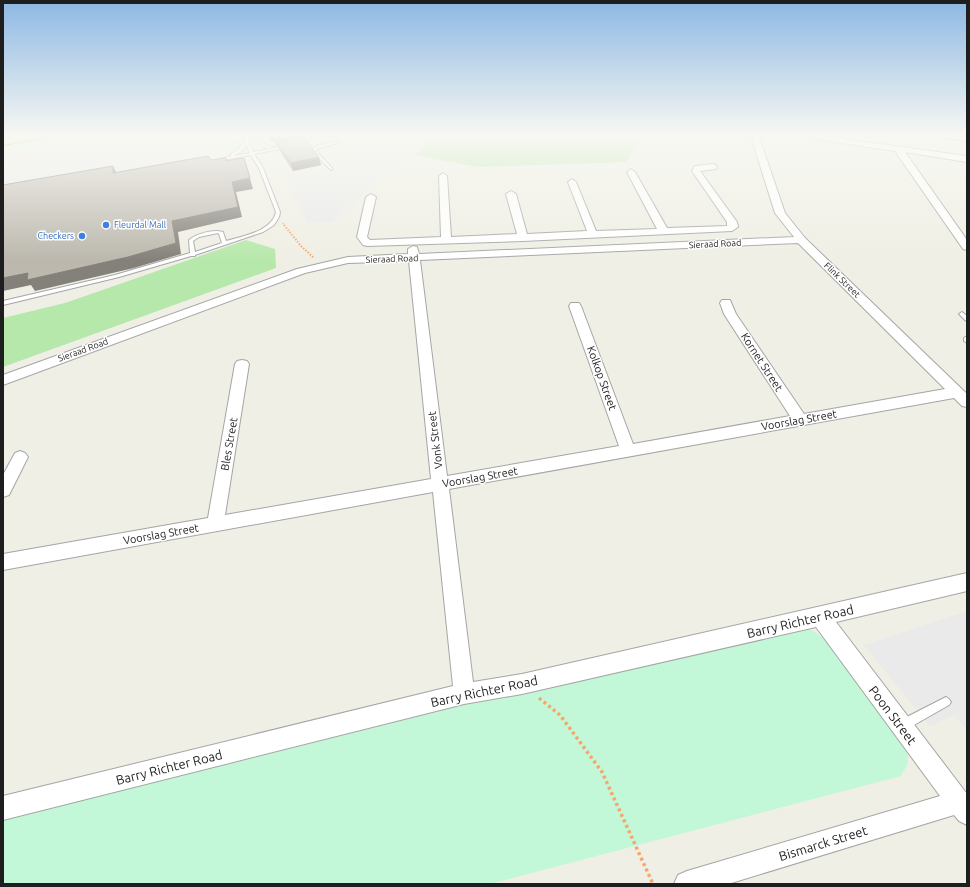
<svg xmlns="http://www.w3.org/2000/svg" width="970" height="887" viewBox="0 0 970 887" font-family="Ubuntu,sans-serif">
<style>
.grass{fill:#b7e8ab}
.park{fill:#c2f8d7}
.parking{fill:#eaeaea}
.lines{fill:none;stroke-linecap:round;stroke-linejoin:round}
.service-casing{stroke:#a5a5a5;stroke-width:2}
.minor-casing{stroke:#a5a5a5;stroke-width:2}
.primary-casing{stroke:#969103;stroke-width:2}
.path-far2{stroke:#f7a56d;stroke-width:1.5;stroke-dasharray:1 1;stroke-linecap:butt}
.path-far1{stroke:#f7a56d;stroke-width:2;stroke-dasharray:1.5 1.5;stroke-linecap:butt}
.path{stroke:#f7a56d;stroke-width:3.5;stroke-dasharray:3 3;stroke-linecap:butt}
.service{fill:#fff;fill-rule:evenodd}
.minor{fill:#fff;fill-rule:evenodd}
.primary{fill:#faee9f;fill-rule:evenodd}
.wall{fill:#a29e96}
.shaded-wall{fill:#84817a}
.building{fill:#bcb8ae;stroke:#84817a}
.shop-dot{fill:#3f7fe0;stroke:#fff;stroke-width:1.5}
.labels{text-anchor:middle;stroke-width:3;stroke-linejoin:round;paint-order:stroke}
.far-shop-label{font-size:9px;fill:#366cbe;stroke:#fff;text-anchor:start}
.far-street-label{font-size:9px;fill:#1e1e1e;stroke:#fff}
.street-label{font-size:11px;fill:#1e1e1e;stroke:#fff}
.near-street-label{font-size:13px;fill:#1e1e1e;stroke:#fff}
</style>
<rect width="100%" height="100%" fill="#efefe5"/>
<g class="grass">
<polygon points="435,136 641,136 626,162 478,167 414,155"/>
<polygon points="246,240 275,249 276,268 3,367 3,318 65,303"/>
</g>
<g class="park">
<polygon points="55,136 101,136 3,151 3,144"/>
<polygon points="225,136 239,136 242,142 241,146 230,151"/>
<polygon points="796,626 811,630 827,640 907,749 908,763 901,776 490,884 3,884 3,795"/>
</g>
<g class="parking">
<polygon points="106,136 221,136 226,155 3,196 3,152"/>
<polygon points="331,136 431,136 332,222 308,223 284,178 352,163"/>
<polygon points="967,611 967,729 954,715 930,726 864,645"/>
</g>
<g class="lines">
<g class="service-casing">
<g id="service">
<path d="M243,136H247L253,152L287,146L289,147L254,154L263,168L280,212L279,217L274,225L263,232L195,255V256H191L119,277L3,305V301L115,275L190,253L189,240C196,234 213,229 223,232L226,241C242,236 272,232 276,212L259,168L251,155L222,160L220,159L232,156L230,155L231,154L240,148L245,140ZM246,144L250,153L234,156L243,150ZM218,233L219,234L222,243L195,252L193,241L199,237Z"/>
<path d="M255,138H257L267,146L275,147C266,150 261,145 255,140Z"/>
<polygon points="337,141 338,141 338,143 316,149 317,152 332,168 332,170 331,170 314,153 312,149 317,146"/>
<polygon points="962,312 967,316 967,321 965,320 959,314"/>
<polygon points="967,336 967,343 964,341 964,338"/>
<polygon points="946,697 949,699 951,702 949,705 907,729 903,730 899,729 898,725 899,721"/>
</g>
</g>
<g class="minor-casing">
<g id="minor">
<path d="M755,136H763L760,140L785,213L805,238L967,394V407L962,406L954,398L449,489L473,682L522,674L967,573V591L836,622L967,794V825L959,821L954,815L728,884H674L678,875L687,871L940,796L816,627L522,694L464,704L3,820V796L453,686L433,492L3,570V554L208,518L235,364L237,361L242,360L247,361L249,364L225,515L431,479L409,261L348,263L305,273L3,385V375L297,269L348,257L408,254V249L413,246L417,247L419,254L794,237L775,213L752,140ZM798,243L945,389L804,414L736,314L730,300H722L720,303L724,314L790,416L633,444L581,306L579,303H571L569,306L619,446L447,476L420,260Z"/>
<polygon points="804,136 822,136 967,156 967,162 905,152 967,240 967,250 963,249 895,151 808,138"/>
<polygon points="713,164 716,165 717,167 716,169 700,171 737,222 738,227 732,231 523,241 367,246 363,245 357,237 366,197 371,194 376,197 367,237 370,240 441,237 439,176 443,173 447,176 451,237 517,234 506,194 511,191 516,194 527,234 587,231 568,182 572,179 576,182 596,231 657,229 627,172 631,169 635,172 667,228 727,226 727,222 692,171 695,166"/>
<polygon points="20,451 25,453 28,457 9,495 3,497 3,475 15,453"/>
</g>
</g>
<g class="primary-casing">
<g id="primary">
<polygon points="14,136 41,136 39,138 35,139 3,145 3,137"/>
<polygon points="943,136 967,136 967,141 945,138"/>
</g>
</g>
<polyline class="path-far2" points="283,223 285,226"/>
<polyline class="path-far1" points="284,225 301,246 314,258"/>
<polyline class="path" points="539,698 560,715 602,772 653,884"/>
<use href="#service" class="service"/>
<use href="#minor" class="minor"/>
<use href="#primary" class="primary"/>
</g>
<polygon class="wall" points="268,136 303,136 319,157 321,165 293,171 280,151 278,146 277,146 274,141 272,142"/>
<g class="shaded-wall">
<polygon points="270,136 272,136 274,141 272,142"/>
<polygon points="286,137 288,145 277,143 278,146 277,146 275,139"/>
<polygon points="319,157 321,165 293,171 291,163"/>
<polygon points="244,158 253,189 236,192 242,217 178,232 181,254 134,268 35,291 31,285 3,291 3,278 232,182"/>
<polygon points="113,166 118,176 113,173"/>
</g>
<g class="building">
<polygon points="273,136 303,136 319,157 291,163 277,143 288,141 289,139 286,137 275,139"/>
<polygon points="208,156 211,160 226,158 226,161 244,158 250,178 232,182 238,207 172,221 176,243 128,257 27,280 28,273 3,278 3,185 113,166 113,173"/>
</g>
<linearGradient id="sky" x2="0" y2="1"><stop stop-color="#8db8e3"/><stop offset="0.52" stop-color="#f8f8f3"/><stop offset="1" stop-color="#f8f8f3" stop-opacity="0"/></linearGradient>
<rect width="970" height="260" fill="url(#sky)"/>
<g class="shop-dot">
<circle cx="106" cy="225" r="4"/>
<circle cx="82" cy="236" r="4"/>
</g>
<g class="labels">
<g class="far-shop-label">
<text x="114" y="228">Fleurdal Mall</text>
<text x="74" y="239" text-anchor="end">Checkers</text>
</g>
<g class="far-street-label">
<text transform="translate(715 244) rotate(-3)" y="3">Sieraad Road</text>
<text transform="translate(392 259) rotate(-2)" y="3">Sieraad Road</text>
<text transform="translate(842 280) rotate(44)" y="3">Flink Street</text>
<text transform="translate(83 350) rotate(-20)" y="3">Sieraad Road</text>
</g>
<g class="street-label">
<text transform="translate(762 362) rotate(57)" y="4">Kornet Street</text>
<text transform="translate(602 378) rotate(70)" y="4">Kolkop Street</text>
<text transform="translate(799 420) rotate(-10)" y="4">Voorslag Street</text>
<text transform="translate(435 440) rotate(-97)" y="4">Vonk Street</text>
<text transform="translate(229 444) rotate(-80)" y="4">Bles Street</text>
<text transform="translate(480 477) rotate(-10)" y="4">Voorslag Street</text>
<text transform="translate(161 534) rotate(-10)" y="4">Voorslag Street</text>
</g>
<g class="near-street-label">
<text transform="translate(800 621) rotate(-13)" y="5">Barry Richter Road</text>
<text transform="translate(484 691) rotate(-12)" y="5">Barry Richter Road</text>
<text transform="translate(893 715) rotate(53)" y="5">Poon Street</text>
<text transform="translate(169 767) rotate(-14)" y="5">Barry Richter Road</text>
<text transform="translate(823 843) rotate(-17)" y="5">Bismarck Street</text>
</g>
</g>
<rect width="970" height="887" fill="none" stroke="#1e1e1e" stroke-width="8"/>
</svg>
